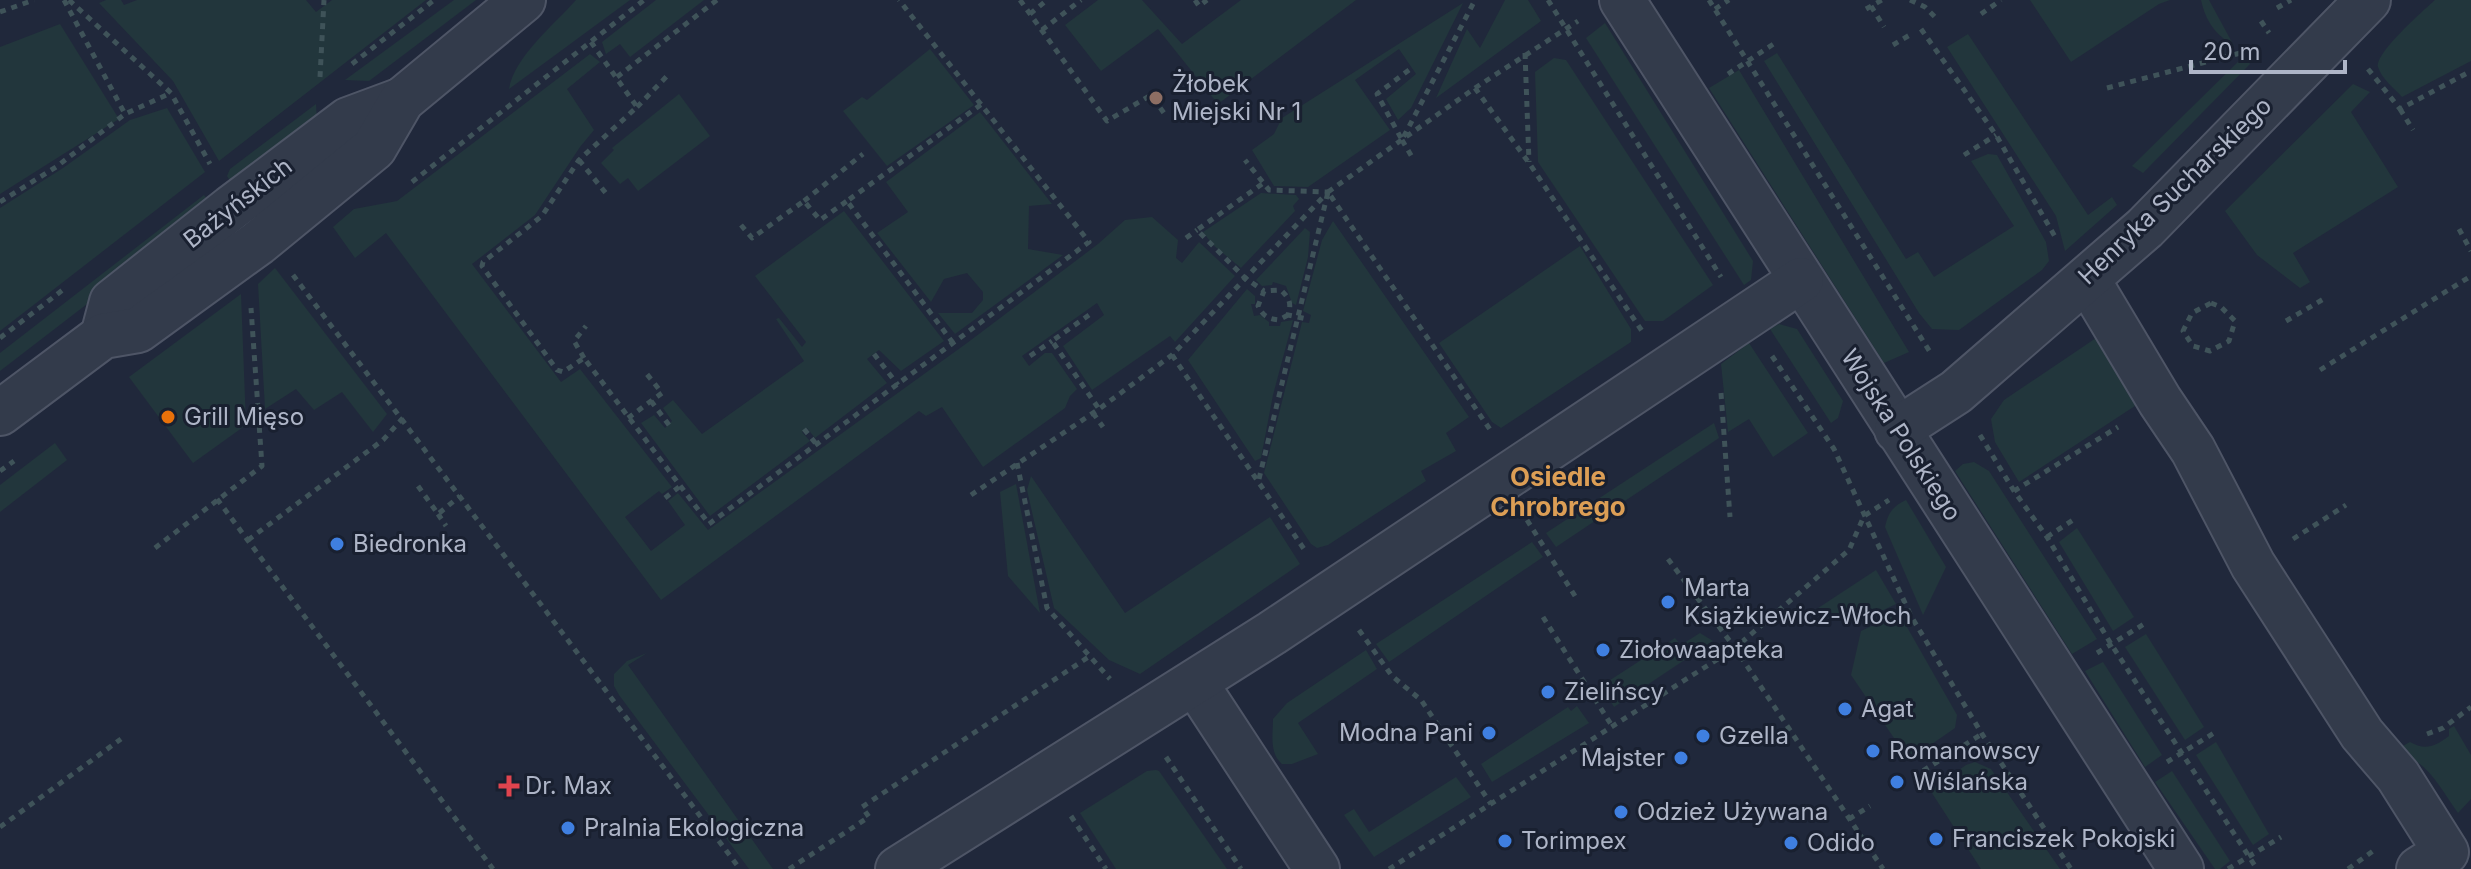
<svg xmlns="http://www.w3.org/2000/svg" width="2471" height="869" viewBox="0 0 2471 869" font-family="Inter,sans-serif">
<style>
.green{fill:#22363c}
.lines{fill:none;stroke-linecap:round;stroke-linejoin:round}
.minor-casing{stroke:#4e5566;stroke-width:48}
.path{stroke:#3f5359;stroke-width:5;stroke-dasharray:6 6;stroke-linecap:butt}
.minor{stroke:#333b4b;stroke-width:44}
.education-dot{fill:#8d6e63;stroke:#192030;stroke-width:3}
.food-dot{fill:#e8710a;stroke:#192030;stroke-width:3}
.shop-dot{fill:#3f7fe0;stroke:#192030;stroke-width:3}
.health-dot{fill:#e0444e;stroke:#192030;stroke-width:3}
.labels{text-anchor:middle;stroke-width:6;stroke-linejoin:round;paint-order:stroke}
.poi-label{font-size:24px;fill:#aeb5c7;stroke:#192030;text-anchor:start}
.street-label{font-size:24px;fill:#aeb5c7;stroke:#192030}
.neighbourhood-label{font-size:26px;font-weight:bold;fill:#dc9e55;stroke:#192030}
</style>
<rect width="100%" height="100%" fill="#20283b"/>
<g class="green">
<polygon points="106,0 121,0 124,5 137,0 306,0 316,12 332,0 426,0 219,161 173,81 99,3"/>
<polygon points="454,0 476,0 369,81 345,80"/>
<path d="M576,0H630L509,89C514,57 555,24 576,0Z"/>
<polygon points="656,0 704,0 630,57 620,44 606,54 602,42"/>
<polygon points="1098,0 1142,0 1182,44 1241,0 1356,0 1218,104 1158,29 1101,71 1065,25"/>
<polygon points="1505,0 1528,0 1541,21 1436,98 1467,29 1480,48"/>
<polygon points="2030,0 2170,0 2159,4 2071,62"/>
<path d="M2201,0H2209L2234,46C2215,34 2206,22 2201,0Z"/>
<path d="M2435,0H2471V61L2402,97C2395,89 2381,78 2378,67C2375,53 2423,11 2435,0Z"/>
<polygon points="1463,3 1411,108 1398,120 1386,99 1416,74 1399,49 1355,80 1390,130 1308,187 1274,186 1252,150 1274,134 1282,118"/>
<polygon points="1605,23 1753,261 1751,280 1744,285 1586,38"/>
<polygon points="60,24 119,119 0,194 0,47"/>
<polygon points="1968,34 2088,215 2112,197 2117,205 2065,251 2056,216 1947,47"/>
<polygon points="930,49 974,105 887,166 843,111 862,97 867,100"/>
<polygon points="1777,53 1906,259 1918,252 1934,277 2014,226 1971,161 1988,154 1997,155 2046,242 2049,261 2042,270 1959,330 1932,329 1919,313 1764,61"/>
<polygon points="590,54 600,62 567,89 594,130 580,147 535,215 472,264 561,382 580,369 672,487 662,494 659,491 625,517 651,551 685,525 668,501 678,493 708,530 967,343 1098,244 1125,220 1152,217 1178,240 1176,258 1182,263 1199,242 1235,276 1175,342 1170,336 1092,390 1063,346 1104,315 1097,303 1022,356 1029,366 1045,353 1052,353 1077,389 1070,396 1065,408 983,467 942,407 926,416 919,411 661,600 386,233 355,258 333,227 354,209 397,201"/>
<polygon points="2244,56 2250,64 2143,173 2132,166"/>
<polygon points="1554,58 1566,60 1713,285 1663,321 1645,321 1538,162 1535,72"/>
<polygon points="1739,70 1909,352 1884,363 1709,88"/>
<polygon points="2353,84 2370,92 2351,112 2398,187 2293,253 2310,282 2300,288 2257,255 2225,211"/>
<polygon points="679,94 710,136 638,191 628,178 620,184 601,163 614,150 612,148"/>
<polygon points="316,104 317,122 234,187 227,176 230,169"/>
<polygon points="167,108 205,172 0,331 0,208 63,168 130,120"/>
<polygon points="980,112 1052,204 1029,206 1028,249 1063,255 955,334 938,313 972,313 983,300 983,292 967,273 944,279 931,302 877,233 908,212 886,182"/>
<polygon points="1261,193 1296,195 1299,199 1293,206 1295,211 1241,268 1213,245 1203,232"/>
<polygon points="204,195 213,207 0,371 0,353"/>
<polygon points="844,211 944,341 901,371 879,350 867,359 887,383 815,438 807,428 802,432 810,441 710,516 641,423 654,415 665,428 672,421 663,408 673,400 702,434 804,361 776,319 779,318 802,347 806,342 755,276"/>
<polygon points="1333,221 1469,417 1446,433 1456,451 1421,471 1426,481 1328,545 1317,548 1311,544 1264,473 1302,322 1309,323 1311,315 1303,311 1322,240"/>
<polygon points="1305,228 1310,232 1308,257 1296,305 1292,303 1286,286 1273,282 1272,285 1262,286 1256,280"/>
<polygon points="1580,246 1631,329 1631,342 1501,428 1492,422 1439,343"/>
<polygon points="275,268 387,414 373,432 342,392 314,410 296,389 265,409 258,284"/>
<polygon points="1247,289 1255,296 1255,304 1251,304 1254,316 1260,315 1269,322 1269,326 1280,326 1281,322 1293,320 1273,395 1261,458 1255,461 1188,360"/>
<polygon points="241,294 246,425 193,463 129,377"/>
<polygon points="1779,324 1797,329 1843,401 1838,418 1831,423 1770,329"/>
<polygon points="2099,336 2141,402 2019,482 1995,442 1991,419 2004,400"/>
<polygon points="1749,343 1808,433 1773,457 1749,419 1728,432 1721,364"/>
<polygon points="1714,423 1719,438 1556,547 1546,533"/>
<polygon points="55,443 67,460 0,512 0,485"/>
<polygon points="1974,462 1989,471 2097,639 2072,654 1955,471 1963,464"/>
<polygon points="1031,476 1125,613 1270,517 1300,564 1140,674 1109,660 1054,608 1027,490"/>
<polygon points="1016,484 1040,613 1008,576 1000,492"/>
<path d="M1906,500L1946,567L1923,615L1885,527C1888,513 1893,506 1906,500Z"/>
<polygon points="2077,528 2134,617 2113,631 2059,542"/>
<polygon points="1532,542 1543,557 1389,662 1376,644"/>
<polygon points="1876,570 1896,604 1857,623 1809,614"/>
<polygon points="1899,613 1957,715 1955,728 1909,760 1851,675 1861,631"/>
<polygon points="1700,633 1713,641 1614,707 1601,686 1675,638 1681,645"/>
<polygon points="2146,634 2204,727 2185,740 2125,647"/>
<path d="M1366,650L1377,669L1298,723L1318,754L1292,764H1282C1269,753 1273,734 1273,719L1287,703Z"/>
<polygon points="647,653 628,665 773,869 749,869 619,695 614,686 614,674 627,661"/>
<polygon points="2103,662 2162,755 2145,767 2085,671"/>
<polygon points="1577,706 1589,723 1492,782 1481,764 1568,707 1571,711"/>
<path d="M2454,726L2471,755V799L2458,813C2442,791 2429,763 2402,754L2399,748L2410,742C2425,751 2436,746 2449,736V729Z"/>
<polygon points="2216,742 2269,834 2253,845 2196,755"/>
<polygon points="1975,762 1991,769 2060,869 1981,869 1930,790 1966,765"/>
<polygon points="1156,770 1159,771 1227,869 1116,869 1080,813 1147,771"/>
<polygon points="2172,771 2230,861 2220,869 2215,869 2155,782"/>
<polygon points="1456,777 1471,797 1374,857 1344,815 1354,809 1369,832"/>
</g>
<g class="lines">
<g class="minor-casing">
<g id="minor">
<polyline points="1622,0 2181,869"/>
<polyline points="2087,279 2160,401 2193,450 2253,565 2362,734 2398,776 2446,852 2419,869"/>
<polyline points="103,336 112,302 231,208 348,120 402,100"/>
<polyline points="0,413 103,336 138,330 258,243 374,148 402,100 523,0"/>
<polyline points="1897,430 1956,392 2145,228 2368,0"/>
<polyline points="1195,683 1317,869"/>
<polyline points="898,869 1272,633 1801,280"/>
</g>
</g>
<g class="path">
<polyline points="64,0 125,114"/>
<polyline points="69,0 171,93 210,164"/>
<polyline points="1020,0 1107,121 1151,95 1166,116"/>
<polyline points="1195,0 1199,6 1207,0"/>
<polyline points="1548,0 1721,277"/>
<polyline points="1709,0 1930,352"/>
<polyline points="1910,0 1925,7 1938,20"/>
<polyline points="1871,6 1884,27"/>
<polyline points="2277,8 2291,0"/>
<polyline points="1715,9 1729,0"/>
<polyline points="1866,9 1882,0"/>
<polyline points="0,12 34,0"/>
<polyline points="1030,14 1047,0"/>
<polyline points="1981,14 2001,0"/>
<polyline points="2261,21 2269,33"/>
<polyline points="1921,29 1996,135 2057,240"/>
<polyline points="1042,30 1081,0"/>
<polyline points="591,42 637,107 579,160 542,216 483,262 482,266 557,370 563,372 584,358 709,524 1089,242 899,0"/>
<polyline points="1893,45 1913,33"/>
<polyline points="1525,53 1529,162"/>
<polyline points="352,64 434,0"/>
<polyline points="2368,69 2400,109 2471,71"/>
<polyline points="1409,70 1377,94 1402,140 1475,0"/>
<polyline points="1728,74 1775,43"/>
<polyline points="320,77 324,0"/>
<polyline points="617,77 717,0"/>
<polyline points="1475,88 1529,163 1642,331"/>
<polyline points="2107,88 2248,51"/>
<polyline points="637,107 669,74"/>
<polyline points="2400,109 2413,130"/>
<polyline points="1402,140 1412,157"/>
<polyline points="1964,155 1996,135"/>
<polyline points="579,160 609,197"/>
<polyline points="412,182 644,0"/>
<polyline points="1262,184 1197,230 1245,278 1264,291"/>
<polyline points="1328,192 1475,88 1578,21"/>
<polyline points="804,201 863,154"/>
<polyline points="0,202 56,167 125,114 171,93"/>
<polyline points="741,225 752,238 804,201 820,220 847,201"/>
<polyline points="2459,229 2471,251"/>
<polyline points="1186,238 1197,230"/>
<polyline points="293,275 740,869"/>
<polygon points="2211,303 2221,307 2235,321 2229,341 2210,351 2193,346 2183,331 2192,313"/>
<polyline points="1089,315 1052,341 1099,409"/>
<path d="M1288,315L1279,320C1268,319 1263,316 1258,306L1264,291L1281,290C1289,298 1292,303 1288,315L1307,319"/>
<polyline points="2286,321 2327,297"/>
<polyline points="0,338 64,289"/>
<polyline points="953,343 847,201 982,104"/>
<polyline points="874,354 898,385"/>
<polyline points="1172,355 1306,552"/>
<polyline points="1030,356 1052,341"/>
<polyline points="1772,356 1834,449 1911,616 1982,734 2071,869"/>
<polyline points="584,358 574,341 586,326"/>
<polyline points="2320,370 2471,276"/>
<polyline points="1721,393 1730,517"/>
<polyline points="651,401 669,425"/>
<polyline points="1093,413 1103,427"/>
<polyline points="628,418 662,393 646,373"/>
<polyline points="804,429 817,445"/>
<polyline points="1980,435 2014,491 2047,537 2111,644 2257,869"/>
<polyline points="1017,463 1047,608 1110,679"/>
<polyline points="0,471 14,461"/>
<polyline points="1259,479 1328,192 1491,431"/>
<polyline points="418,486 438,514 460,496"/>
<polyline points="2014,491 2118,427"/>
<polyline points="971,495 1099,409 1172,355 1328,192 1269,190 1245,160"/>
<polyline points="665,498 679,487"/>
<polyline points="217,499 493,869"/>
<polyline points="438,514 446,526"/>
<polyline points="1527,520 1575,596"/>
<polyline points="2047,537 2076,518"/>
<polyline points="2293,539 2346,505"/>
<polyline points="248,540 383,440 403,418"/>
<polyline points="155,548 262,466 251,308"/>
<polyline points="1668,559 1735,648 1849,550 1864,516 1889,500"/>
<polyline points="1543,617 1612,726"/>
<polyline points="1359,630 1392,676 1421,700 1491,804"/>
<polyline points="2097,653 2144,624"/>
<polyline points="2427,734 2443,728 2471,707"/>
<polyline points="1166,757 1241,869"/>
<polyline points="2167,762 2214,733"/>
<polyline points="1913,777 1982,734"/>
<polyline points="1071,816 1106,869"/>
<polyline points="1849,819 1870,806"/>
<polyline points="0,827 121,739"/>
<polyline points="789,869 869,817 862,807 1090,656"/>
<polyline points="1389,869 1735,648 1883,869"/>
<polyline points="2228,869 2281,837"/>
<polyline points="2348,869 2373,851"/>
</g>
<use href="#minor" class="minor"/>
</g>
<circle class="education-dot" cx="1156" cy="98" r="8"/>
<circle class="food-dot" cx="168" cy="417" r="8"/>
<g class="shop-dot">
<circle cx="337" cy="544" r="8"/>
<circle cx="1668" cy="602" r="8"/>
<circle cx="1603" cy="650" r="8"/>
<circle cx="1548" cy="692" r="8"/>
<circle cx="1845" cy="709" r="8"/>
<circle cx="1489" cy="733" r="8"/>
<circle cx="1703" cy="736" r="8"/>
<circle cx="1873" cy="751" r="8"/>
<circle cx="1681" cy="758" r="8"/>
<circle cx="1897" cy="782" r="8"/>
<circle cx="1621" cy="812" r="8"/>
<circle cx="568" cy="828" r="8"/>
<circle cx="1936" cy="839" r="8"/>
<circle cx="1505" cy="841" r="8"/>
<circle cx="1791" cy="843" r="8"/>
</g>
<path class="health-dot" d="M505 774h8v8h8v8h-8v8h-8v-8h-8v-8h8z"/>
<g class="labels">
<g class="poi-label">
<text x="1172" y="92">Żłobek<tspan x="1172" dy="28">Miejski Nr 1</tspan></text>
<text x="184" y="425">Grill Mięso</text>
<text x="353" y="552">Biedronka</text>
<text x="1684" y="596">Marta<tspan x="1684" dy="28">Książkiewicz-Włoch</tspan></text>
<text x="1619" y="658">Ziołowaapteka</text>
<text x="1564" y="700">Zielińscy</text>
<text x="1861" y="717">Agat</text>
<text x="1473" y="741" text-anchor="end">Modna Pani</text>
<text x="1719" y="744">Gzella</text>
<text x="1889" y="759">Romanowscy</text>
<text x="1665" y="766" text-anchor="end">Majster</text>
<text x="1913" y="790">Wiślańska</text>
<text x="525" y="794">Dr. Max</text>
<text x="1637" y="820">Odzież Używana</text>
<text x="584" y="836">Pralnia Ekologiczna</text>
<text x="1952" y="847">Franciszek Pokojski</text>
<text x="1521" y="849">Torimpex</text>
<text x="1807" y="851">Odido</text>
</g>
<g class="street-label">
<text transform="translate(2175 191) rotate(-44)" y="8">Henryka Sucharskiego</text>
<text transform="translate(238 203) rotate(-38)" y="8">Bażyńskich</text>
<text transform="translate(1901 435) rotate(57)" y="8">Wojska Polskiego</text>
</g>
<g class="neighbourhood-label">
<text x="1558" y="486">Osiedle<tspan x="1558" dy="30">Chrobrego</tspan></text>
</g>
</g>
<path d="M2191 60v12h154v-12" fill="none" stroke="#aeb5c7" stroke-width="4"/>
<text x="2203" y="60" font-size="24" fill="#aeb5c7" stroke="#192030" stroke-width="6" paint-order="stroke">20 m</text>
</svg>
